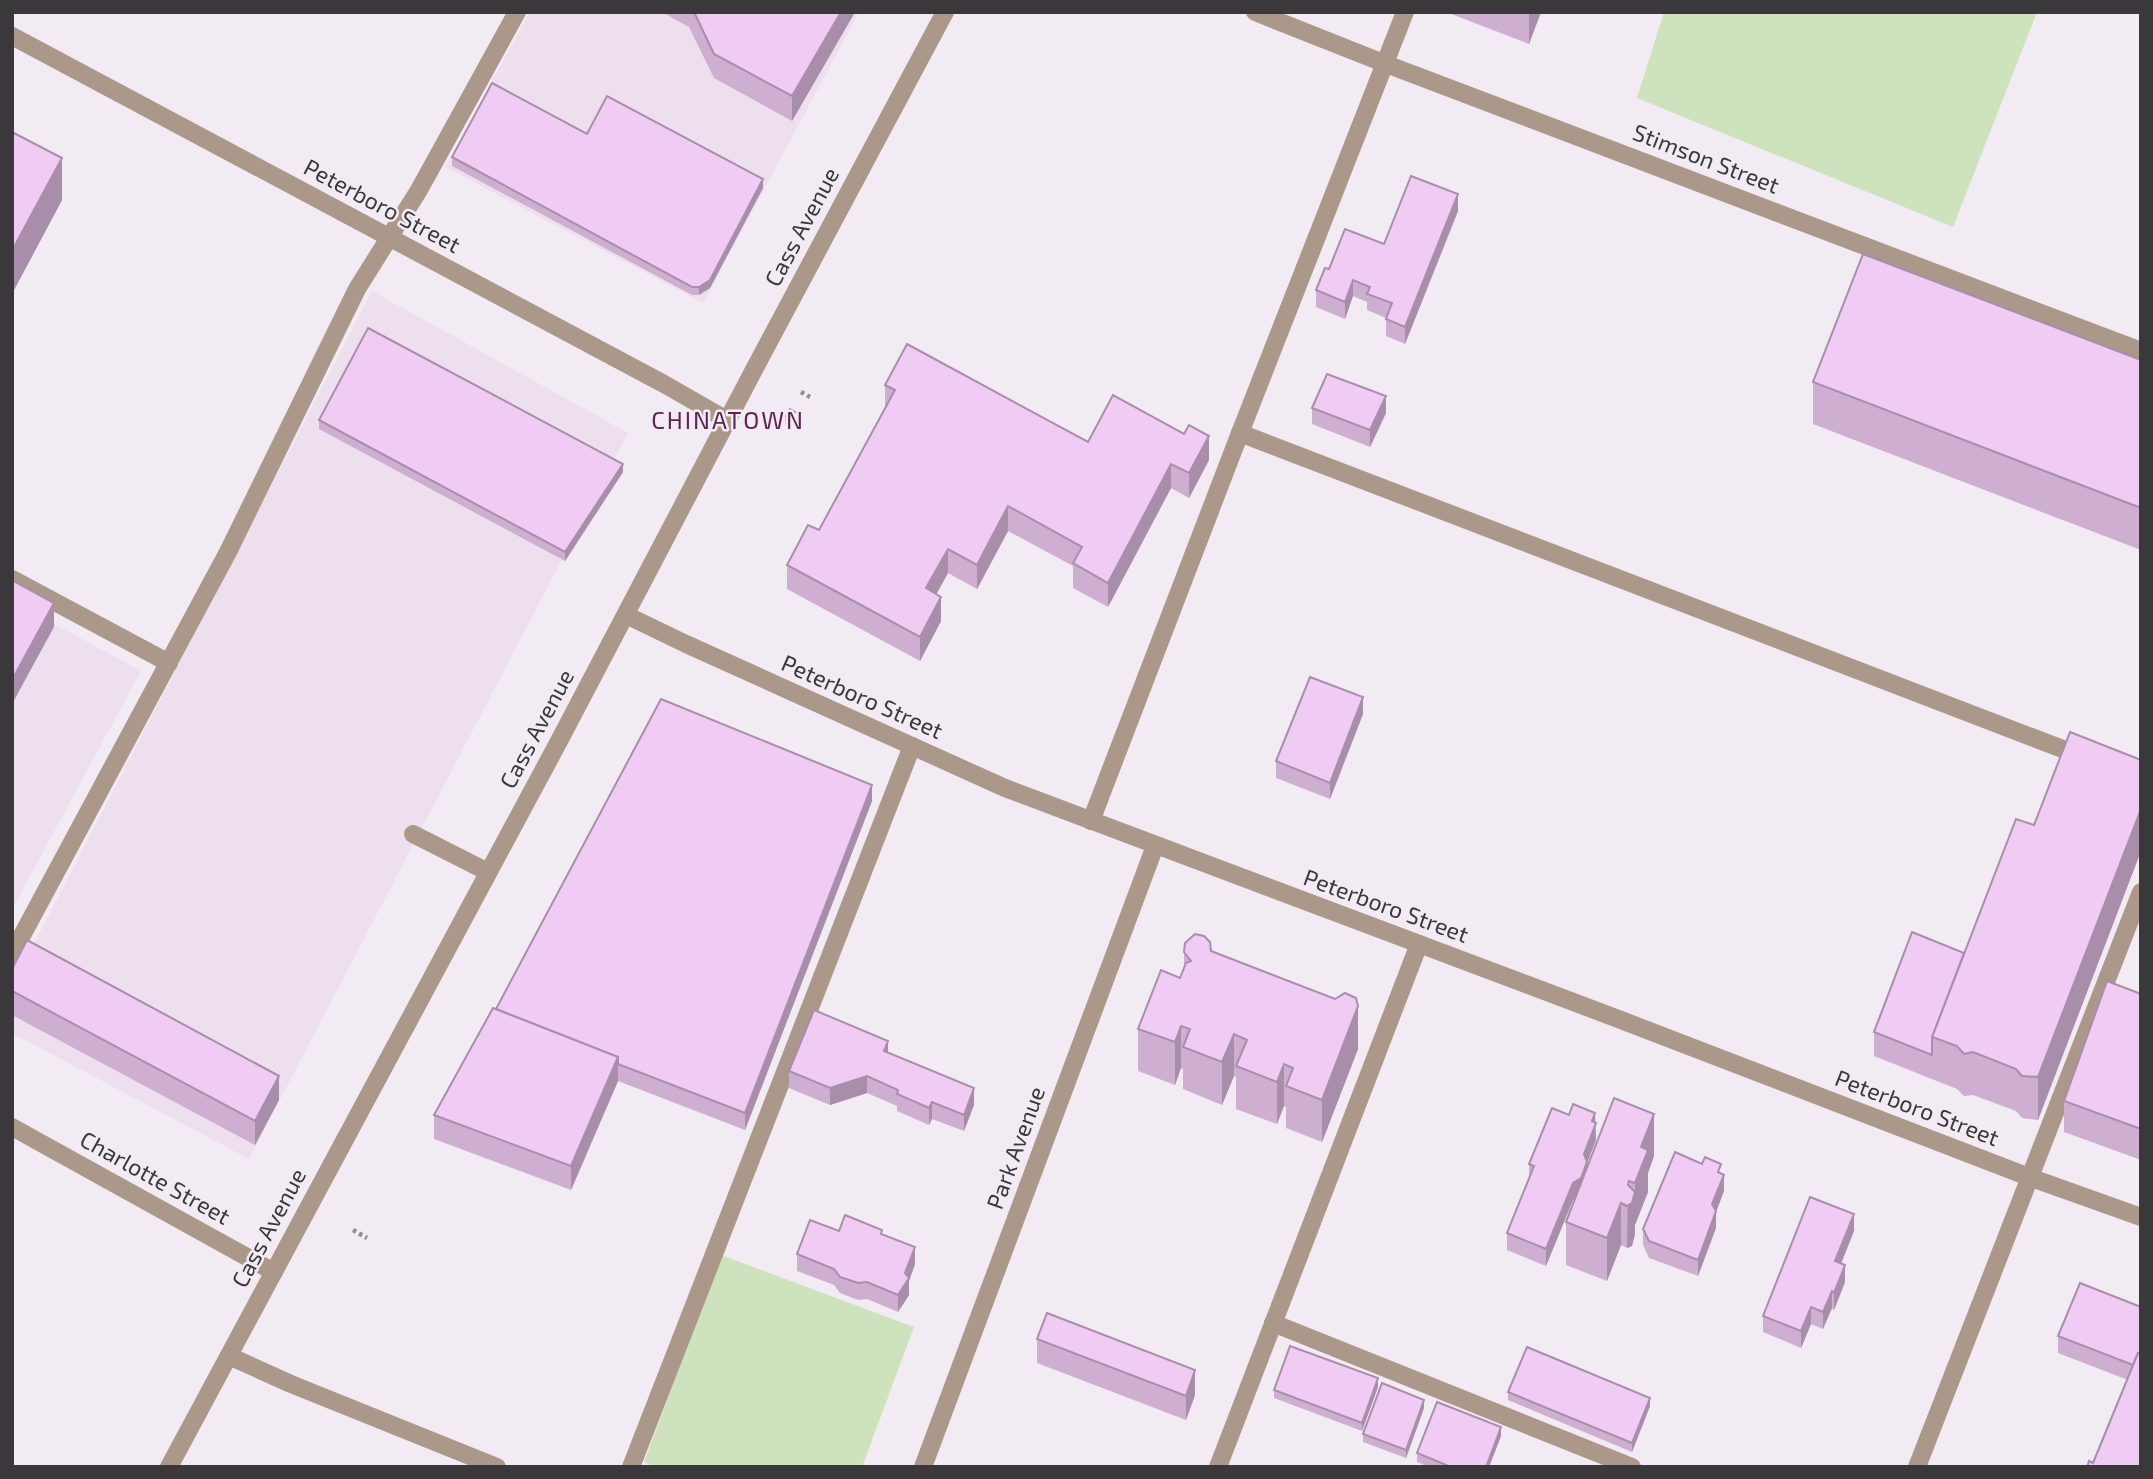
<svg xmlns="http://www.w3.org/2000/svg" width="2153" height="1479" viewBox="0 0 2153 1479" font-family="'Exo 2',sans-serif">
<style>
.built{fill:#eddfee}
.green{fill:#cee2be}
.lines{fill:none;stroke-linecap:round;stroke-linejoin:round}
.path{stroke:#918c92;stroke-width:4.5;stroke-dasharray:3.5 3.5;stroke-linecap:butt}
.minor{stroke:#ab988a;stroke-width:18}
.wall{fill:#ceafd1}
.shaded-wall{fill:#a88eaa}
.building{fill:#f0cbf3;stroke:#a88eaa;stroke-width:2}
.labels{text-anchor:middle;stroke-width:5;stroke-linejoin:round;paint-order:stroke}
.street-label{font-size:23px;fill:#3b383b;stroke:#f3ebf4}
.neighbourhood-label{font-size:24px;letter-spacing:2px;fill:#5d2652;stroke:#f3ebf4}
</style>
<rect width="100%" height="100%" fill="#f3ebf4"/>
<g class="built">
<polygon points="530,12 859,12 703,303 445,167"/>
<polygon points="372,291 628,433 249,1159 12,1033 12,986"/>
<polygon points="12,601 141,671 12,909"/>
</g>
<g class="green">
<polygon points="1664,12 2037,12 1953,227 1637,98"/>
<polygon points="721,1255 914,1327 862,1467 655,1467 644,1462"/>
</g>
<g class="lines">
<g class="path">
<polyline points="801,392 810,397"/>
<polyline points="353,1230 367,1238"/>
</g>
<g class="minor">
<polyline points="1255,12 1386,64 2141,351"/>
<polyline points="12,36 664,384 727,420"/>
<polyline points="1240,433 2086,758"/>
<polyline points="12,579 169,663"/>
<polyline points="626,615 686,644 1005,788 1621,1020 2029,1177 2141,1217"/>
<polyline points="1091,821 1240,433 1405,12"/>
<polyline points="413,834 488,872"/>
<polyline points="12,954 228,552 357,289 419,190 517,12"/>
<polyline points="12,1127 274,1272"/>
<polyline points="1273,1323 1632,1467"/>
<polyline points="229,1356 291,1384 497,1467"/>
<polyline points="169,1467 558,743 757,364 945,12"/>
<polyline points="631,1467 912,746"/>
<polyline points="923,1467 1155,846"/>
<polyline points="1218,1467 1419,944"/>
<polyline points="1917,1467 2141,892"/>
</g>
</g>
<g class="wall">
<polygon points="662,12 855,12 792,121 714,78 689,27"/>
<polygon points="1446,12 1541,12 1529,44"/>
<polygon points="12,132 62,200 14,290 12,289"/>
<polygon points="587,134 763,188 710,288 699,295 692,295 452,166 452,157"/>
<polygon points="1458,211 1405,344 1386,336 1386,318 1367,310 1367,302 1353,296 1345,319 1316,307 1316,290 1329,269"/>
<polygon points="2141,360 2141,550 1813,424 1813,382"/>
<polygon points="885,385 1088,442 1209,460 1189,498 1171,488 1108,607 1073,588 1073,566 1008,531 977,589 948,573 936,594 941,621 920,661 787,589 787,565 819,530 885,409"/>
<polygon points="1312,408 1386,413 1370,447 1312,424"/>
<polygon points="785,416 795,420 790,427 785,425"/>
<polygon points="319,420 623,472 565,561 319,429"/>
<polygon points="1363,714 1330,799 1276,778 1276,761"/>
<polygon points="2141,760 2141,851 2038,1120 2022,1118 2016,1111 1973,1095 1964,1096 1957,1089 1874,1056 1874,1032 1964,953 2034,825"/>
<polygon points="872,801 745,1130 618,1081 571,1190 434,1139 434,1115 496,1009"/>
<polygon points="1211,951 1358,1049 1322,1142 1286,1128 1286,1107 1284,1106 1277,1124 1236,1109 1236,1077 1234,1076 1222,1105 1183,1089 1183,1069 1181,1068 1175,1085 1138,1071 1138,1029 1180,978 1184,969 1184,952"/>
<polygon points="12,969 279,1100 255,1145 12,1015"/>
<polygon points="2141,994 2141,1160 2064,1132 2064,1101"/>
<polygon points="888,1053 974,1105 964,1131 932,1119 929,1125 897,1111 897,1106 867,1093 830,1105 789,1088 789,1071"/>
<polygon points="1595,1123 1596,1140 1587,1163 1587,1168 1654,1156 1648,1173 1648,1192 1635,1225 1635,1234 1632,1246 1627,1248 1621,1245 1607,1281 1566,1265 1566,1222 1575,1198 1573,1200 1546,1266 1507,1250 1507,1233 1529,1178 1529,1164"/>
<polygon points="1721,1174 1724,1191 1716,1212 1716,1228 1698,1276 1649,1258 1643,1245 1643,1229"/>
<polygon points="1854,1231 1841,1264 1845,1282 1834,1310 1832,1308 1823,1329 1811,1324 1801,1348 1763,1332 1763,1316"/>
<polygon points="882,1234 915,1264 909,1281 909,1295 898,1312 867,1299 858,1300 840,1293 834,1285 797,1271 797,1254"/>
<polygon points="2141,1307 2141,1467 2093,1463 2128,1380 2058,1353 2058,1336"/>
<polygon points="1037,1339 1195,1395 1186,1420 1037,1363"/>
<polygon points="1378,1387 1362,1431 1274,1398 1274,1390"/>
<polygon points="1508,1392 1650,1406 1632,1452 1508,1400"/>
<polygon points="1424,1408 1406,1458 1363,1442 1363,1434"/>
<polygon points="1501,1436 1489,1467 1429,1467 1417,1462 1417,1453"/>
</g>
<g class="shaded-wall">
<polygon points="841,12 855,12 792,121 792,96"/>
<polygon points="1529,12 1541,12 1529,44"/>
<polygon points="62,158 62,200 14,290 14,247"/>
<polygon points="763,179 763,188 710,288 699,295 699,287"/>
<polygon points="1458,194 1458,211 1405,344 1405,327"/>
<polygon points="1353,280 1353,296 1345,319 1345,302"/>
<polygon points="1386,396 1386,413 1370,447 1370,430"/>
<polygon points="795,412 795,420 790,427 790,419"/>
<polygon points="1209,436 1209,460 1189,498 1189,473"/>
<polygon points="623,464 623,472 565,561 565,552"/>
<polygon points="1171,464 1171,488 1108,607 1108,583"/>
<polygon points="1008,506 1008,531 977,589 977,565"/>
<polygon points="948,549 948,573 926,613 926,588"/>
<polygon points="941,597 941,621 920,661 920,637"/>
<polygon points="54,603 54,627 12,704 12,680"/>
<polygon points="1363,697 1363,714 1330,799 1330,783"/>
<polygon points="872,785 872,801 745,1130 745,1113"/>
<polygon points="2141,809 2141,851 2038,1120 2038,1077"/>
<polygon points="1358,1006 1358,1049 1322,1142 1322,1100"/>
<polygon points="1181,1026 1181,1068 1175,1085 1175,1042"/>
<polygon points="1234,1034 1234,1076 1222,1105 1222,1062"/>
<polygon points="888,1041 888,1058 884,1051"/>
<polygon points="618,1057 618,1081 571,1190 571,1166"/>
<polygon points="1284,1064 1284,1106 1277,1124 1277,1082"/>
<polygon points="279,1076 279,1100 255,1145 255,1121"/>
<polygon points="867,1076 867,1093 830,1105 830,1088"/>
<polygon points="974,1088 974,1105 964,1131 964,1115"/>
<polygon points="932,1102 932,1119 929,1125 929,1108"/>
<polygon points="1595,1113 1596,1140 1587,1163 1587,1179 1581,1194 1573,1200 1546,1266 1546,1249 1584,1154 1592,1121"/>
<polygon points="1654,1114 1654,1156 1648,1173 1648,1192 1635,1225 1635,1234 1632,1246 1627,1248 1628,1185 1629,1181 1629,1204 1635,1193 1635,1183 1641,1147"/>
<polygon points="1724,1175 1724,1191 1716,1212 1716,1228 1698,1276 1698,1260 1712,1204"/>
<polygon points="1621,1203 1621,1245 1607,1281 1607,1238"/>
<polygon points="1854,1214 1854,1231 1835,1278 1835,1261"/>
<polygon points="915,1247 915,1264 909,1281 909,1295 898,1312 898,1295"/>
<polygon points="1845,1265 1845,1282 1834,1310 1834,1293"/>
<polygon points="1832,1291 1832,1308 1823,1329 1823,1312"/>
<polygon points="1811,1307 1811,1324 1801,1348 1801,1331"/>
<polygon points="1195,1370 1195,1395 1186,1420 1186,1396"/>
<polygon points="1378,1378 1378,1387 1362,1431 1362,1423"/>
<polygon points="1650,1398 1650,1406 1632,1452 1632,1443"/>
<polygon points="1424,1400 1424,1408 1406,1458 1406,1450"/>
<polygon points="1501,1427 1501,1436 1489,1467 1486,1467"/>
</g>
<g class="building">
<polygon points="694,12 841,12 792,96 714,54"/>
<polygon points="492,83 587,134 607,96 763,179 710,280 699,287 692,287 452,157"/>
<polygon points="12,132 62,158 14,247 12,247"/>
<polygon points="1411,176 1458,194 1405,327 1386,319 1392,303 1367,294 1370,287 1353,280 1345,302 1316,290 1325,268 1329,269 1345,229 1384,244"/>
<polygon points="1863,254 2141,360 2141,508 1813,382"/>
<polygon points="368,328 623,464 565,552 319,420"/>
<polygon points="907,344 1088,442 1113,395 1184,434 1189,425 1209,436 1189,473 1171,464 1108,583 1073,563 1082,547 1008,506 977,565 948,549 926,588 941,597 920,637 787,565 808,525 819,530 895,390 885,385"/>
<polygon points="1327,374 1386,396 1370,430 1312,408"/>
<polygon points="790,409 795,412 790,419 785,416"/>
<polygon points="12,580 54,603 12,680"/>
<polygon points="1310,677 1363,697 1330,783 1276,761"/>
<polygon points="661,699 872,785 745,1113 618,1064 618,1057 496,1009"/>
<polygon points="2070,732 2141,760 2141,809 2038,1077 2022,1076 2016,1069 1973,1052 1964,1054 1957,1046 1932,1037 2016,819 2034,825"/>
<polygon points="1912,932 1964,953 1932,1037 1932,1055 1874,1032"/>
<polygon points="1195,934 1204,936 1210,942 1211,951 1335,999 1345,993 1356,998 1358,1006 1322,1100 1286,1086 1293,1068 1284,1064 1277,1082 1236,1066 1247,1040 1234,1034 1222,1062 1183,1047 1190,1029 1181,1026 1175,1042 1138,1029 1161,970 1180,978 1186,963 1191,961 1184,952 1185,943"/>
<polygon points="27,940 279,1076 255,1121 12,991 12,969"/>
<polygon points="2107,981 2141,994 2141,1129 2064,1101"/>
<polygon points="493,1008 618,1057 571,1166 434,1115"/>
<polygon points="814,1010 888,1041 884,1051 974,1088 964,1115 932,1102 929,1108 897,1094 898,1090 867,1076 830,1088 789,1071"/>
<polygon points="1614,1098 1654,1114 1641,1147 1648,1150 1635,1183 1629,1181 1628,1185 1635,1192 1632,1203 1627,1206 1621,1203 1607,1238 1566,1222"/>
<polygon points="1573,1104 1595,1113 1592,1121 1596,1123 1584,1154 1587,1162 1581,1178 1573,1183 1546,1249 1507,1233 1534,1166 1529,1164 1552,1108 1569,1115"/>
<polygon points="1675,1152 1702,1164 1705,1157 1721,1164 1718,1172 1724,1175 1712,1204 1716,1211 1698,1260 1649,1241 1643,1229"/>
<polygon points="1810,1197 1854,1214 1835,1261 1845,1265 1834,1293 1832,1291 1823,1312 1811,1307 1801,1331 1763,1316"/>
<polygon points="845,1215 882,1230 881,1234 915,1247 905,1273 909,1278 898,1295 867,1282 858,1283 840,1277 834,1269 797,1254 810,1220 839,1231"/>
<polygon points="2080,1283 2141,1307 2141,1354 2138,1353 2133,1365 2058,1336"/>
<polygon points="1047,1313 1195,1370 1186,1396 1037,1339"/>
<polygon points="1290,1346 1378,1378 1362,1423 1274,1390"/>
<polygon points="1527,1347 1650,1398 1632,1443 1508,1392"/>
<polygon points="2138,1353 2141,1354 2141,1467 2087,1467 2089,1461 2093,1463"/>
<polygon points="1382,1383 1424,1400 1406,1450 1363,1434"/>
<polygon points="1437,1402 1501,1427 1486,1467 1451,1467 1417,1453"/>
</g>
<g class="labels">
<g class="street-label">
<text transform="translate(1706 159) rotate(21)" y="8">Stimson Street</text>
<text transform="translate(382 206) rotate(28)" y="8">Peterboro Street</text>
<text transform="translate(802 227) rotate(-62)" y="8">Cass Avenue</text>
<text transform="translate(862 697) rotate(24)" y="8">Peterboro Street</text>
<text transform="translate(537 729) rotate(-62)" y="8">Cass Avenue</text>
<text transform="translate(1386 906) rotate(20)" y="8">Peterboro Street</text>
<text transform="translate(1917 1108) rotate(21)" y="8">Peterboro Street</text>
<text transform="translate(1016 1148) rotate(-70)" y="8">Park Avenue</text>
<text transform="translate(155 1178) rotate(29)" y="8">Charlotte Street</text>
<text transform="translate(269 1228) rotate(-62)" y="8">Cass Avenue</text>
</g>
<g class="neighbourhood-label">
<text x="728" y="429">CHINATOWN</text>
</g>
</g>
<rect width="2153" height="1479" fill="none" stroke="#3b383b" stroke-width="28"/>
</svg>
